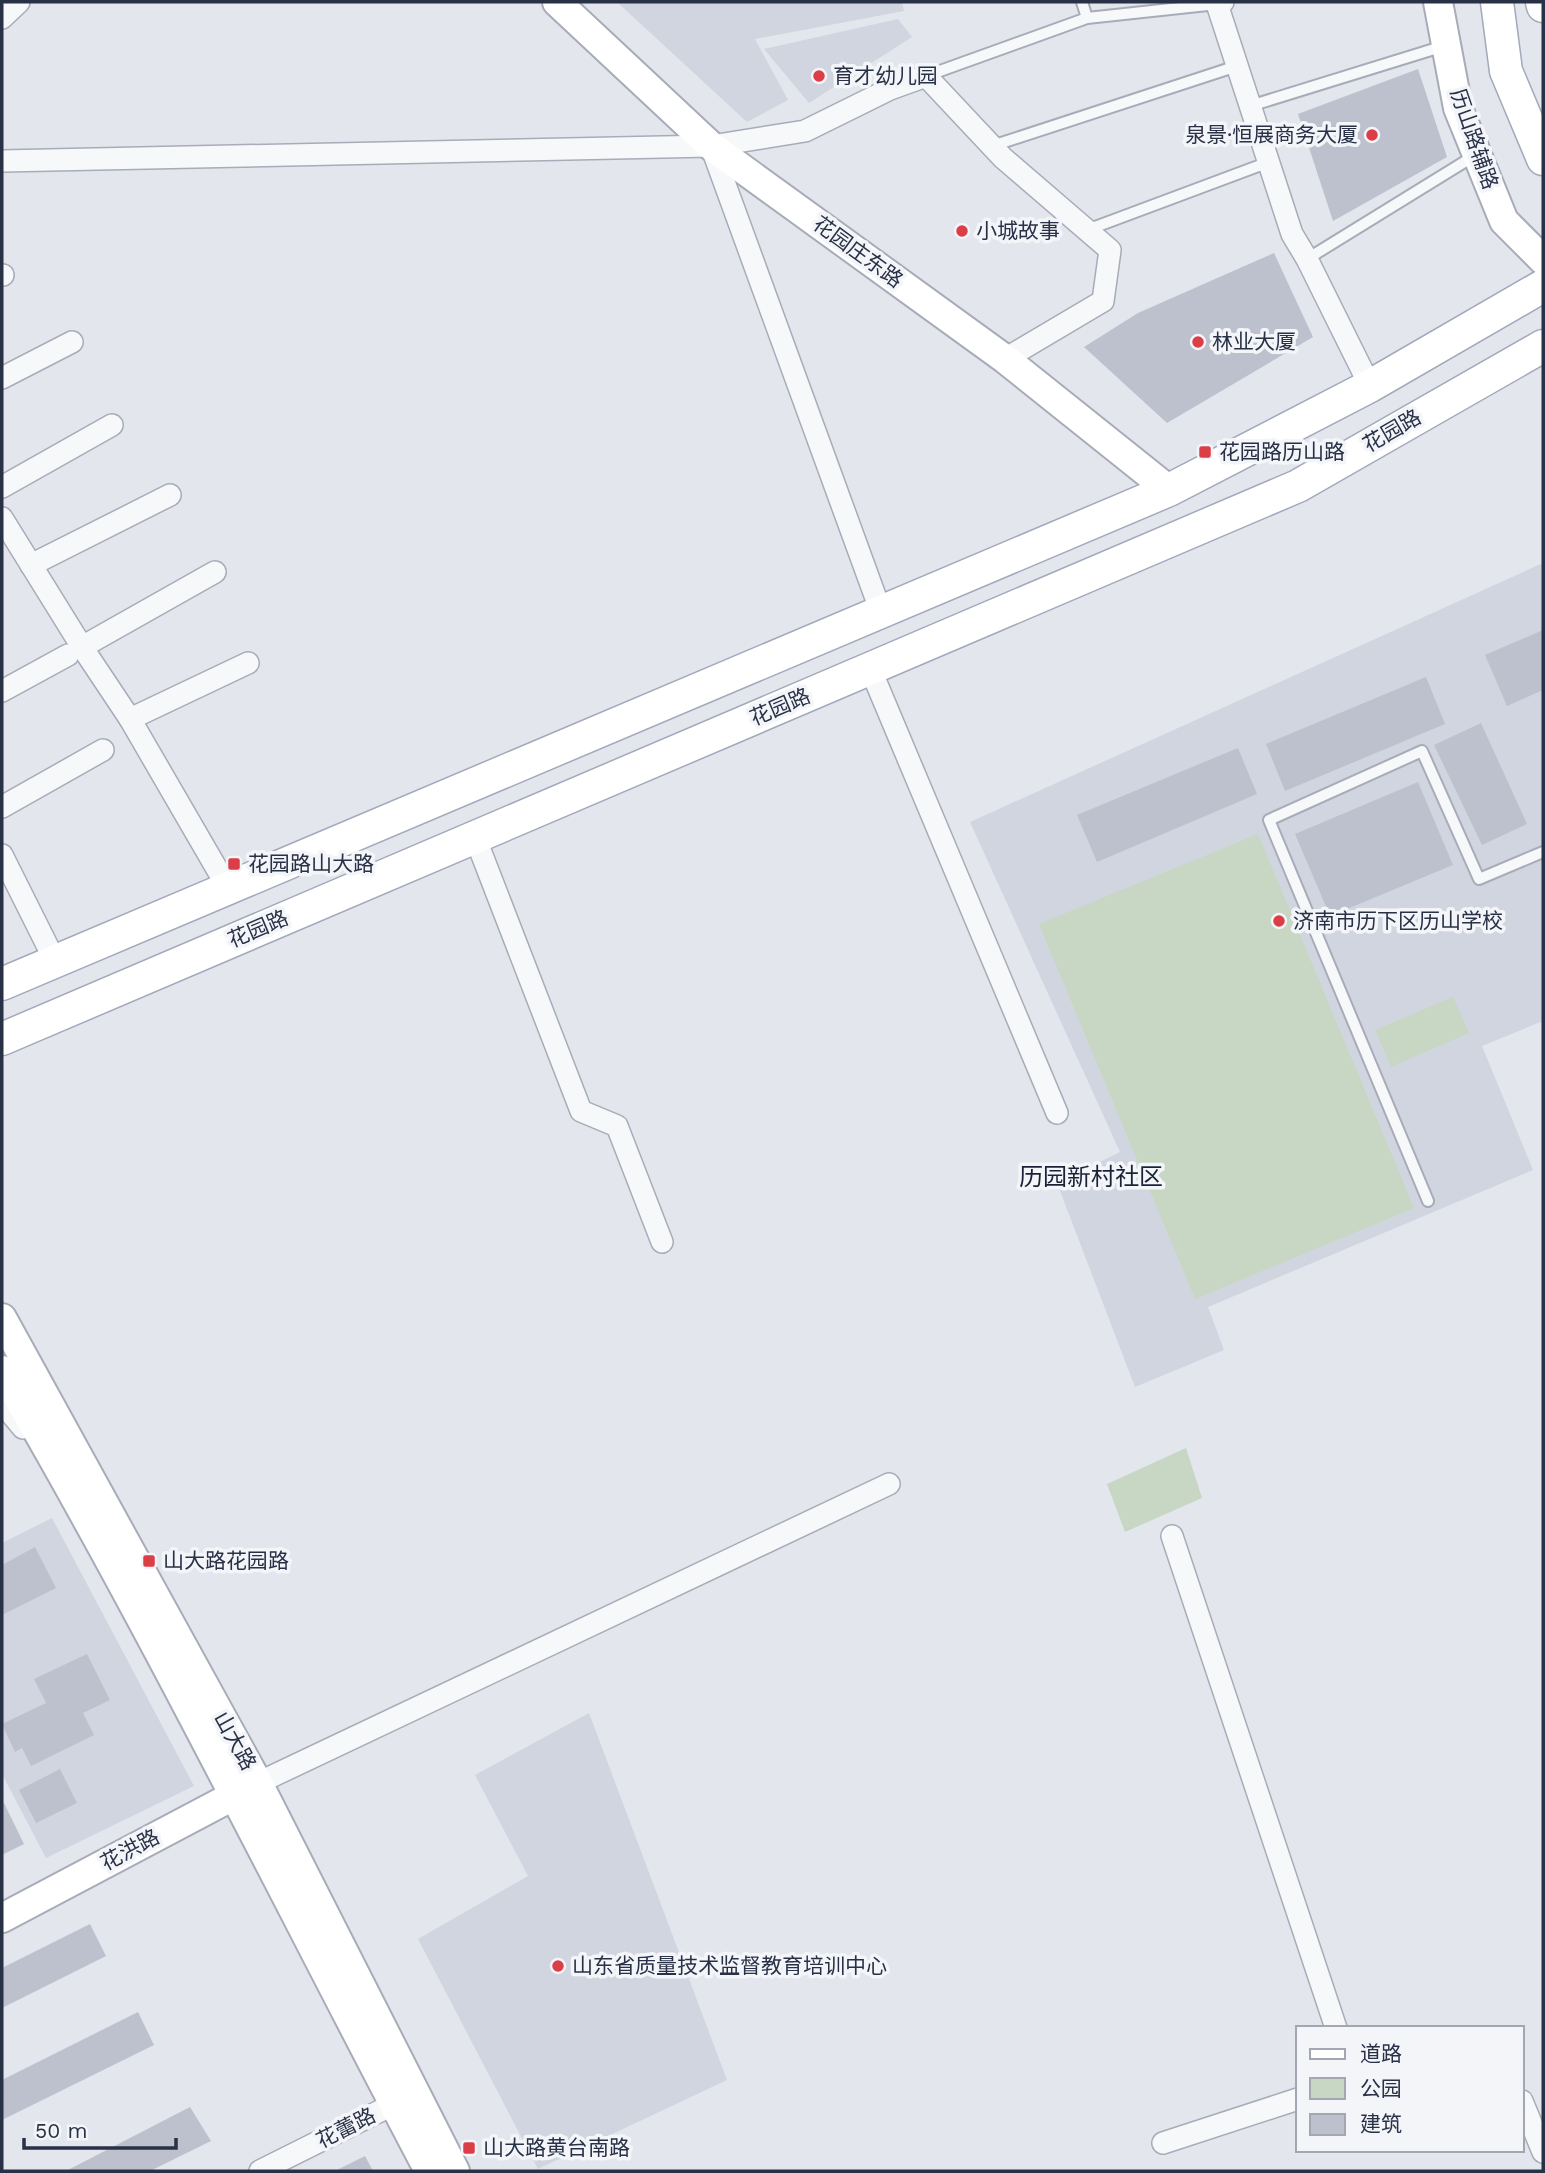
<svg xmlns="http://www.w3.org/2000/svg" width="1545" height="2173" viewBox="0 0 1545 2173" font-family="'Work Sans','Noto Sans SC',sans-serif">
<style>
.built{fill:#d1d5df}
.green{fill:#c7d7c3}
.building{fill:#bdc1cd}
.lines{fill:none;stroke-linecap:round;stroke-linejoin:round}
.lane-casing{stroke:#a7acb8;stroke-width:14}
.street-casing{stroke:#a7acb8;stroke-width:24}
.secondary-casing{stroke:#a7acb8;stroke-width:32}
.primary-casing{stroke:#a1a9ba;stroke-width:35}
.lane{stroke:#f7f8fa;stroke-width:10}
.street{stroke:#f7f8fa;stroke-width:21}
.secondary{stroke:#fff;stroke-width:28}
.primary{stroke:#fff;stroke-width:32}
.poi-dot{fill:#dc3e48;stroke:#f3f5f9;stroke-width:2.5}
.labels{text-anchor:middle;stroke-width:7;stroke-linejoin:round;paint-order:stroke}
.poi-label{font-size:21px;fill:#293147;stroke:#f3f5f9;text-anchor:start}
.street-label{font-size:21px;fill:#293147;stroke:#f3f5f9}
.quarter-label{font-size:24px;fill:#1b2238;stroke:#f3f5f9}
</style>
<rect width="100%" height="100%" fill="#e3e6ed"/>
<g class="built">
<polygon points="617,2 902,2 904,11 755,39 788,100 747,122"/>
<polygon points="898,19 912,37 809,103 764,49"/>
<polygon points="1543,563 1543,1021 1482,1046 1533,1170 1208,1307 1224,1350 1135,1387 1057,1183 1120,1152 970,822"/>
<polygon points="52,1518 194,1786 46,1858 2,1774 2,1543"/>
<polygon points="589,1713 727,2080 538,2169 418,1939 528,1876 475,1775"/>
</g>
<g class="green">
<polygon points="1258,834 1414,1208 1195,1299 1039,924"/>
<polygon points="1453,997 1469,1033 1391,1067 1375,1030"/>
<polygon points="1186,1448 1202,1498 1125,1532 1107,1484"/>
</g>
<g class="building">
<polygon points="1418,69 1447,157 1333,221 1298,114"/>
<polygon points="1274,253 1313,337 1167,423 1084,347 1138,313"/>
<polygon points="1543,630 1543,690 1507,706 1485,655"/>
<polygon points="1426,677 1445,724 1285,791 1266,744"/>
<polygon points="1481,723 1527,824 1482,845 1434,745"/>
<polygon points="1238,748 1257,794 1097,862 1077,815"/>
<polygon points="1418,782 1453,865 1330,916 1295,834"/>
<polygon points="35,1547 56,1588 2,1615 2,1565"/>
<polygon points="87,1654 110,1700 83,1713 94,1735 31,1766 22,1748 15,1752 2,1724 46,1703 34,1679"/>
<polygon points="60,1769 77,1803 36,1823 19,1790"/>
<polygon points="4,1803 24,1844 2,1855 2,1804"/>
<polygon points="90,1924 106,1956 2,2008 2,1968"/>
<polygon points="138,2012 154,2045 2,2120 2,2080"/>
<polygon points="190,2107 211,2141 150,2171 66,2171"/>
<polygon points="365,2156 373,2171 335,2171"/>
</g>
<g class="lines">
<g class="lane-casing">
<g id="lane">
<polyline points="1087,18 1217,4"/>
<polyline points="926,76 1087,18 1082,2"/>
<polyline points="1250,106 1444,46"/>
<polyline points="992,146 1237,66"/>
<polyline points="1087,230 1269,162"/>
<polyline points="1307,259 1474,156"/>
<polyline points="1428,1201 1269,820 1422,751 1479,879 1543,852"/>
</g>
</g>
<g class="street-casing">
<g id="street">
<polyline points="1223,2 1217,4 1292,234 1307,259 1370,386"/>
<polyline points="2,18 19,2"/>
<polyline points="711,146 881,612"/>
<polyline points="2,161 711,146 805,131 890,89 926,76 1003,158 1110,250 1103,301 1005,359"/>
<polyline points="2,275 3,275"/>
<polyline points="2,378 72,342"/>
<polyline points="2,487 112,425"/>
<polyline points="2,518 82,647 130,719 228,888"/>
<polyline points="31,565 170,495"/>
<polyline points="82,647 215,572"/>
<polyline points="870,668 1057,1113"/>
<polyline points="2,691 68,655"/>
<polyline points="130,719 248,663"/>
<polyline points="2,807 103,750"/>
<polyline points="475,837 581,1111 617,1126 662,1242"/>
<polyline points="2,855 55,961"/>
<polyline points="2,1398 13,1416 23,1428"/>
<polyline points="1172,1536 1336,2028"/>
<polyline points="258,1783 889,1484"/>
<polyline points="1522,2101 1543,2152"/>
<polyline points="1163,2143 1298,2099"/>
<polyline points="260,2171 394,2104"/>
</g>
</g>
<g class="secondary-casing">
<g id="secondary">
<polyline points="557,2 711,146 1005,359 1169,490"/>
<polyline points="1438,2 1458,108 1504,221 1543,260"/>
<polyline points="2,1318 258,1783 455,2171"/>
<path d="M2,1370C155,1631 288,1904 429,2171"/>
<polyline points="2,1918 250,1787"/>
</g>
</g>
<g class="primary-casing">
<g id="primary">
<polyline points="1497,2 1506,71 1543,159"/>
<polyline points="1542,2 1543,6"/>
<polyline points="2,984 1169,490 1370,386 1543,286"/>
<polyline points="2,1039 1298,486 1543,346"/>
</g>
</g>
<use href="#lane" class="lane"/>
<use href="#street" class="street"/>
<use href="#secondary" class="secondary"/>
<use href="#primary" class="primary"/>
</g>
<g class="poi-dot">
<circle cx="819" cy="76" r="7"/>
<circle cx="1372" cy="135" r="7"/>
<circle cx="962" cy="231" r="7"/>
<circle cx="1198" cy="342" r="7"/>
<rect x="1198" y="445" width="14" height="14" rx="3.5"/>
<rect x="227" y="857" width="14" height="14" rx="3.5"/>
<circle cx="1279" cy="921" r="7"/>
<rect x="142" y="1554" width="14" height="14" rx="3.5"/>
<circle cx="558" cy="1966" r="7"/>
<rect x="462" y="2141" width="14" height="14" rx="3.5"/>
</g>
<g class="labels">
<g class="poi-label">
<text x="833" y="83">育才幼儿园</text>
<text x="1358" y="142" text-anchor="end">泉景·恒展商务大厦</text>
<text x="976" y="238">小城故事</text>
<text x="1212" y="349">林业大厦</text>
<text x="1219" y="459">花园路历山路</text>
<text x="248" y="871">花园路山大路</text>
<text x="1293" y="928">济南市历下区历山学校</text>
<text x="163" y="1568">山大路花园路</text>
<text x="572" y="1973">山东省质量技术监督教育培训中心</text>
<text x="483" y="2155">山大路黄台南路</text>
</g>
<g class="street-label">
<text transform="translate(1474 139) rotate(71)" y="7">历山路辅路</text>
<text transform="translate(858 252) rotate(36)" y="7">花园庄东路</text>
<text transform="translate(1392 431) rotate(-30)" y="7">花园路</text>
<text transform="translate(780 707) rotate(-23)" y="7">花园路</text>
<text transform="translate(258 929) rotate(-23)" y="7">花园路</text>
<text transform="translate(235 1741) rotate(61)" y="7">山大路</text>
<text transform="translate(130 1850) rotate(-28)" y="7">花洪路</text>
<text transform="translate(346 2128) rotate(-27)" y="7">花蕾路</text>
</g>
<g class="quarter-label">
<text x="1091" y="1185">历园新村社区</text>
</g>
</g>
<rect width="1545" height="2173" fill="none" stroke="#293147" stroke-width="7"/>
<rect x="1296" y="2026" width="228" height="126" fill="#f3f5f9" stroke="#a2a7b2" stroke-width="2"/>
<rect x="1310" y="2049" width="35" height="10" fill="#ffffff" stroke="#a2a7b2" stroke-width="2"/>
<text x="1360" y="2061" font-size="21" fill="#293147">道路</text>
<rect x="1310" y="2078" width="35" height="21" fill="#c7d7c3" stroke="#a2a7b2" stroke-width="2"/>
<text x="1360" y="2096" font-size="21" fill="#293147">公园</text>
<rect x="1310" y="2114" width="35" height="21" fill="#bdc1cd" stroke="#a2a7b2" stroke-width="2"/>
<text x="1360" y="2131" font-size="21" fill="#293147">建筑</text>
<path d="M24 2138v10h152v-10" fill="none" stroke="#293147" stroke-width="3.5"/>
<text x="35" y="2138" font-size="21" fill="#293147" stroke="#f3f5f9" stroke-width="5" paint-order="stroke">50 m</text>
</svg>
